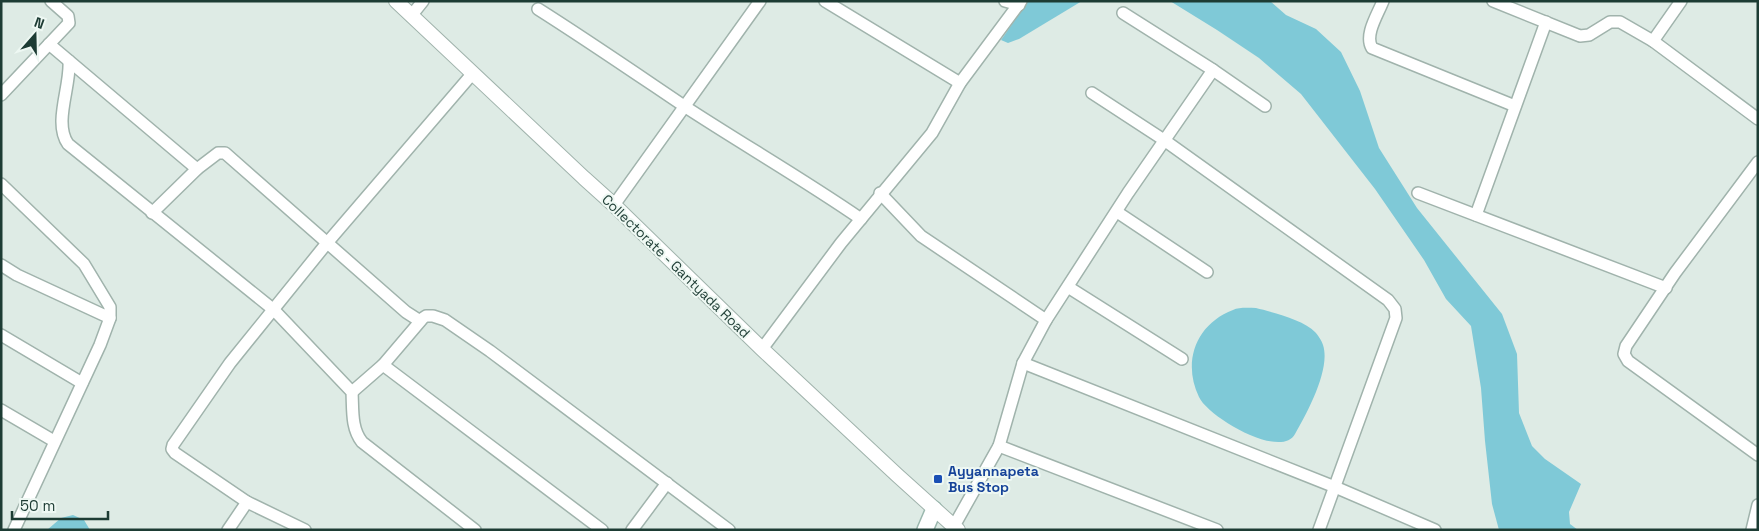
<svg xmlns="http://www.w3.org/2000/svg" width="1759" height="531" viewBox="0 0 1759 531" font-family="'Space Grotesk',sans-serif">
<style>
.water{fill:#7fc9d7}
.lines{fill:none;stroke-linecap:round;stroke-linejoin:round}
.minor-casing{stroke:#a0b3ac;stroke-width:14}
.tertiary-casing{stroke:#a0b3ac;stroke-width:16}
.secondary-casing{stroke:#9bb8ae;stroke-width:18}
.minor{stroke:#fff;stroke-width:11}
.tertiary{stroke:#fff;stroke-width:14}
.secondary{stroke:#fff;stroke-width:15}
.transit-dot{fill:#1a4fb4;stroke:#eef8f3;stroke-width:2}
.labels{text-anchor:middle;stroke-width:4;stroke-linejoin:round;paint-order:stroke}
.street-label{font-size:14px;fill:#1d3c34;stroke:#eef8f3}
.transit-label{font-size:14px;font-weight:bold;fill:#164399;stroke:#eef8f3;text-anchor:start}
</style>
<rect width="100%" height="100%" fill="#deebe5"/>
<g class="water">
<polygon points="1028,1 1082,1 1019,39 1008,43 1001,40"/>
<polygon points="1170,1 1270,1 1286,15 1316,29 1341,52 1360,91 1379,148 1417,208 1502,314 1517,354 1519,413 1532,446 1545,459 1581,484 1569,512 1570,524 1578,530 1499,530 1492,504 1485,441 1481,388 1471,326 1446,299 1424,260 1375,189 1301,94 1259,58 1217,30"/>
<path d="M1256,308C1272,312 1304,320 1315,332C1318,335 1322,341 1323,345C1331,369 1307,413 1295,434C1281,460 1208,417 1199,397C1182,362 1196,324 1233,310C1239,307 1249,308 1256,308Z"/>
<polygon points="73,515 84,520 90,530 47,530 61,518"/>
</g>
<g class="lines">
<g class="minor-casing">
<g id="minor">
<polyline points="825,1 960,83"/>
<polyline points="1005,1 1019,5"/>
<path d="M1383,1C1378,14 1364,35 1372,48L1515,106"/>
<polyline points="1493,1 1580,36 1589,35 1610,22 1620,22 1653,41 1758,119"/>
<path d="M538,9C587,40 635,73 684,106C742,144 803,179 861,219"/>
<polyline points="1123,13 1213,70 1265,106"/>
<polyline points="411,16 423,1"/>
<polyline points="1653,41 1681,1"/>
<polyline points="49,44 197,169"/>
<path d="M69,61C71,86 53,123 68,144L274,310L352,392C353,410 351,428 362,442L475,530"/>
<polyline points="1092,93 1164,140 1388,300 1395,309 1396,318 1319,530"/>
<polyline points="1,95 69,23 68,16 51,1"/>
<polyline points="1758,162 1675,273 1626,346 1624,354 1628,361 1758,455"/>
<polyline points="1,184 84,264 110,307 110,318"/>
<polyline points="880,193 921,236 1046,320"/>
<polyline points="1418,193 1666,288"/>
<polyline points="614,205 760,1"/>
<polyline points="1117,212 1207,272"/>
<polyline points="152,213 197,169 218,153 225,153 406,312 420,321"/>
<polyline points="1476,215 1546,22"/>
<polyline points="1,265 17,275 110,318 100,345 14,530"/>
<polyline points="1068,287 1182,359"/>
<polyline points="1,335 82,383"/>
<polyline points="762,349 841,243 932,133 960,83 1021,1"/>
<polyline points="1023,363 1335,487 1435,530"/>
<polyline points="383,365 602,530"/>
<polyline points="352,392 383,365 423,318 426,316 433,316 445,320 490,351 729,530"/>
<polyline points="1,410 54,441"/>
<polyline points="999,446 1217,530"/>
<polyline points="954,526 999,446 1023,363 1046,320 1128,193 1213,70"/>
<polyline points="228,530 247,502"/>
<polyline points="305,530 247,502 175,453 172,449 173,445 230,363 327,243 473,73"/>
<polyline points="632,530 667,483"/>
<polyline points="1752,530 1758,505"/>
</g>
</g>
<g class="tertiary-casing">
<polyline id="tertiary" points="396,1 584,178 614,205 762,349 897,475 958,530"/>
</g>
<g class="secondary-casing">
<polyline id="secondary" points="925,530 934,509"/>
</g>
<use href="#minor" class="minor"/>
<use href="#tertiary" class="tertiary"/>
<use href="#secondary" class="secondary"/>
</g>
<rect class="transit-dot" x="933" y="474" width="10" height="10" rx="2.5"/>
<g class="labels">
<g class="street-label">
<text transform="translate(676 266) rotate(44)" y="5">Collectorate - Gantyada Road</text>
</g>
<g class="transit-label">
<text x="948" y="476">Ayyannapeta<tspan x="948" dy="16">Bus Stop</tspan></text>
</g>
</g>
<rect width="1759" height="531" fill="none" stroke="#1d3c34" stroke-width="5"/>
<g transform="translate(35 35) rotate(20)" stroke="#eef8f3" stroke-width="4" paint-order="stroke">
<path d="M0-4L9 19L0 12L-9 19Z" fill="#1d3c34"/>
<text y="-8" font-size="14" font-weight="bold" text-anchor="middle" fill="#1d3c34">N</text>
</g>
<path d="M12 511v8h96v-8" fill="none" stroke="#1d3c34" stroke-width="2.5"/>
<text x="20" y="511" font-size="15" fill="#1d3c34" stroke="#eef8f3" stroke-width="4" paint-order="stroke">50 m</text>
</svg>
